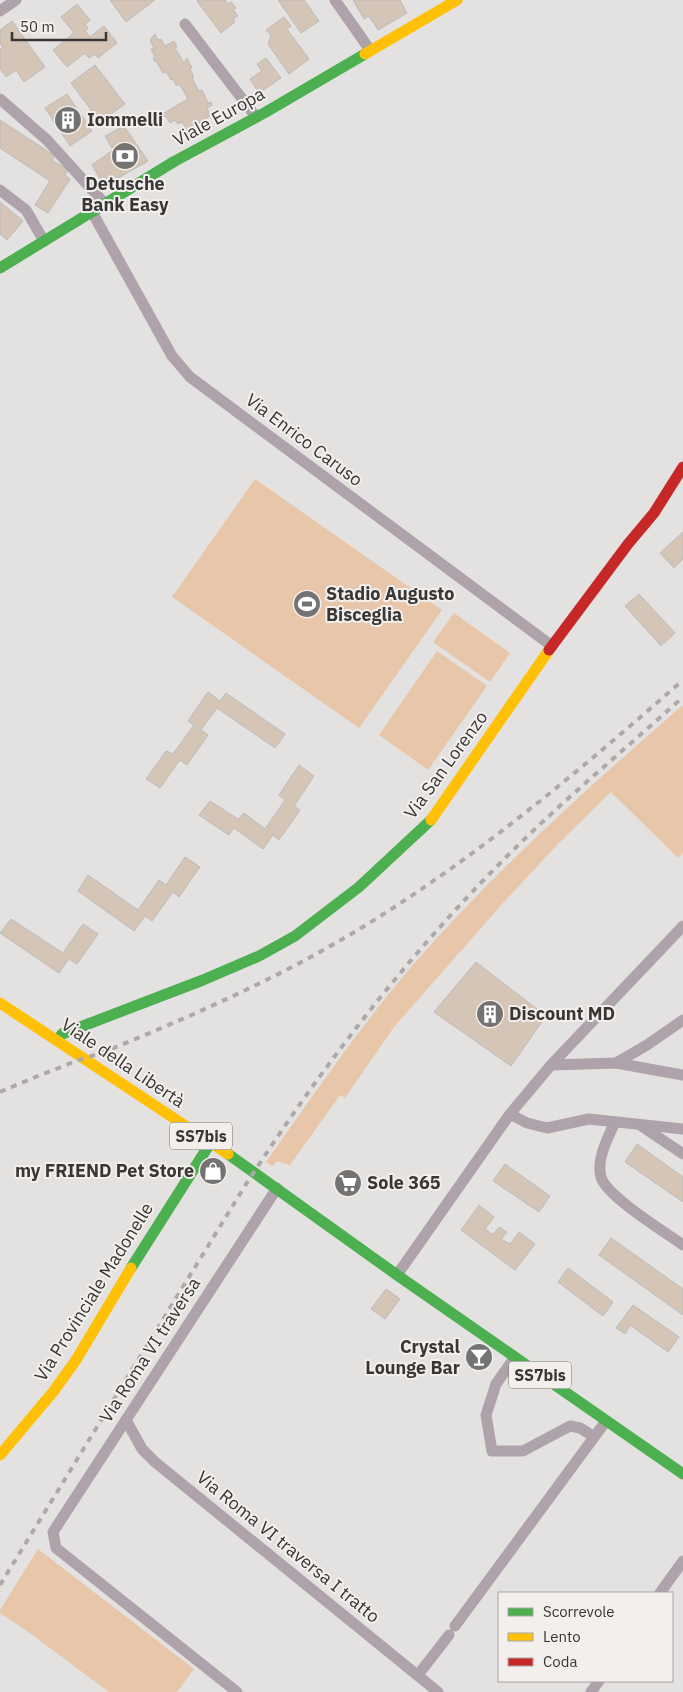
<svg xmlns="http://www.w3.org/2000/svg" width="683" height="1692" viewBox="0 0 683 1692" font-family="'IBM Plex Sans',sans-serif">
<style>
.green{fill:#e8c6aa}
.building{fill:#d5c5b7;stroke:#bcbbba}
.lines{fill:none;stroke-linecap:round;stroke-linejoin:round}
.street{stroke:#aea3aa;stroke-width:11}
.fast{stroke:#4caf50;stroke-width:11}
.slow{stroke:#ffc107;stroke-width:11}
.jam{stroke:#c62828;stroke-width:11}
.rail{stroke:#aea8aa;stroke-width:4;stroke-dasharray:6 6;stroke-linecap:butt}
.labels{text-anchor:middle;stroke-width:4;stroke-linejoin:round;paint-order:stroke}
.shield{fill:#f2efed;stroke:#706e6d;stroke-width:1}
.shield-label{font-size:16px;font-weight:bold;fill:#383736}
.street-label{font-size:18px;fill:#383736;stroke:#f2efed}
.poi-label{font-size:18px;font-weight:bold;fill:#383736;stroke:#f2efed;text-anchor:start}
</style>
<rect width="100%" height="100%" fill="#e4e2e0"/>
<g class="green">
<polygon points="255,479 442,610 359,728 172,597"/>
<polygon points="454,613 510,653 490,682 433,642"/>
<polygon points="437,651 487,686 428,770 379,735"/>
<path d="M683,705V852L678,858L611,792L558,844L504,902L394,1027L345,1098L340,1095L290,1165L277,1161L272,1166L266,1162C315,1093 362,1023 418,959C499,867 591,785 683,705Z"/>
<polygon points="38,1549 194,1669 177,1692 109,1692 31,1634 0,1613 0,1610"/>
</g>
<g class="building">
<polygon points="110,0 155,0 126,22"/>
<polygon points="198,0 225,0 228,4 231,2 236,8 233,9 238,16 233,19 235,22 221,33 197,1"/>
<polygon points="278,0 304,0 319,21 301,33"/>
<polygon points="353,0 400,0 407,13 378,30 369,16 364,19"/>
<polygon points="77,4 90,20 85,24 88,28 85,31 90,37 104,26 117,43 98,58 95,54 89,58 85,53 67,67 53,50 74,33 61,17"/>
<polygon points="284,17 291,26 287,29 309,59 289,74 268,44 271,36 266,30"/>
<polygon points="12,21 45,67 24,82 16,70 6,77 0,69 0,49 3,47 0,44 0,30"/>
<polygon points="155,34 158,40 161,39 165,46 174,41 177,47 175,48 184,63 187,58 192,68 190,69 194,77 192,78 199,91 202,90 208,103 211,102 212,105 207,108 210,116 206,118 207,119 200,123 195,121 193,122 194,128 188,132 182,122 178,124 175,120 170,123 166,116 160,119 159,116 188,99 180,85 176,85 173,79 171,80 166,72 163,73 156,61 155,62 153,58 155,57 151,49 154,48 150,40"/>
<polygon points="266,58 281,78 259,93 250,79 262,71 257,64"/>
<polygon points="95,65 125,104 100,122 71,83"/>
<polygon points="67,94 92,131 70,146 45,108"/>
<polygon points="0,120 55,156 52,160 68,170 65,175 70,179 48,213 35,205 50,181 0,148"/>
<polygon points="124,126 148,161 104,186 92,165 113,150 105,136"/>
<polygon points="0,202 23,221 7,240 0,234"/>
<polygon points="683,532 683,559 674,568 660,553"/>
<polygon points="639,594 675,633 661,646 625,606"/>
<polygon points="208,692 220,701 226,693 285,734 275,748 217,708 201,730 208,735 187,765 180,760 160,788 146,779 166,751 173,754 194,725 188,721"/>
<polygon points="299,765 314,776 294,806 300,810 279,840 273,835 263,849 234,828 229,835 199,815 210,801 238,819 244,813 265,829 285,800 279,795"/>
<polygon points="185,857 200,867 179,897 173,892 152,921 145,916 134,931 78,891 88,875 138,910 159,880 166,885"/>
<polygon points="11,919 63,953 83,924 98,934 77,964 69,959 59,973 0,933"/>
<polygon points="476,962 546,1016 511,1066 434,1012"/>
<polygon points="637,1144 683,1177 683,1202 625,1162"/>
<polygon points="505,1164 550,1196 539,1212 493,1181"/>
<polygon points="479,1205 494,1217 485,1229 493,1235 499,1227 507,1232 501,1239 510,1244 519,1232 535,1244 515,1270 461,1230"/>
<polygon points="611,1238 683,1289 683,1315 599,1255"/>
<polygon points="568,1268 613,1302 603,1316 558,1282"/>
<polygon points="386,1289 400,1299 385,1319 371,1309"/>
<polygon points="633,1305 679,1337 668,1352 630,1325 625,1334 616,1328"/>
</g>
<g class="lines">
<g class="street">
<polyline points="335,0 370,50"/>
<polyline points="0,11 16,0"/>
<polyline points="185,24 256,117"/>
<polyline points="0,99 47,140 105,204"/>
<polyline points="0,190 26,210 44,241"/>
<polyline points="92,212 172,356 190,377 552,646"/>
<polyline points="616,1063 647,1045 683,1020"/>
<polyline points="551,1065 616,1063 683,1075"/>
<polyline points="510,1114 527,1123 547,1128 589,1119 683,1129"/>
<path d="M615,1122C608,1138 596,1159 601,1177C606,1196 665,1232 683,1245"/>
<polyline points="640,1125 683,1154"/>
<polyline points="397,1275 510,1114 551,1065 683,926"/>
<polyline points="515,1357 496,1384 486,1415 492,1451 523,1451 570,1426 580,1428 593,1436"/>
<polyline points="126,1420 142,1449 155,1462 438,1692"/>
<polyline points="660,1593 683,1561"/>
<polyline points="455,1626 606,1421"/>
<polyline points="418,1675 449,1635"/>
<polyline points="237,1692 56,1548 53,1532 277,1188"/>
<polyline points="591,1692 599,1681"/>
</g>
<g class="fast">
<polyline points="0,268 175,161 266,112 365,54"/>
<polyline points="57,1040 62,1034 203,980 259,956 295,936 359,887 431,820"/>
<polyline points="228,1154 397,1275 683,1474"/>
<polyline points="131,1268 211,1142"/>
</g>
<g class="slow">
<polyline points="365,54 457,0"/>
<polyline points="431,820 549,650"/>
<polyline points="0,1003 228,1154"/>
<polyline points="0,1455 53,1392 76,1360 131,1268"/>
</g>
<polyline class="jam" points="549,650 628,544 654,513 683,467"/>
<g class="rail">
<path d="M0,1092C21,1083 42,1074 64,1066C77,1060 92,1056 106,1051C168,1026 230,999 290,968C435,893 561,787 683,680"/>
<path d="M0,1585L243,1189C327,1058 423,935 536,828C584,783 634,741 683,697"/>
</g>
</g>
<defs>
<g id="building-disc" transform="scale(1.4375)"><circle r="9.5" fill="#747372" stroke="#f2efed"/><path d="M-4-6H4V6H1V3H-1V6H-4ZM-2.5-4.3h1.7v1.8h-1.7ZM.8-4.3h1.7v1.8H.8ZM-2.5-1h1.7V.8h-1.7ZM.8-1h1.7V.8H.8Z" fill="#fff"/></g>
<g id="bank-disc" transform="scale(1.4375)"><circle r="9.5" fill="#747372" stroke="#f2efed"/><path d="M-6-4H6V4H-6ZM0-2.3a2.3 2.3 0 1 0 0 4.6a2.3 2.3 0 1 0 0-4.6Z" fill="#fff"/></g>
<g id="stadium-disc" transform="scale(1.4375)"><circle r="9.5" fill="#747372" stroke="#f2efed"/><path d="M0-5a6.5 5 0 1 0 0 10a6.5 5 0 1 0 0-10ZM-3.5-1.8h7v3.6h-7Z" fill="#fff"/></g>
<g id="shop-disc" transform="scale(1.4375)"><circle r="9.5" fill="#747372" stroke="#f2efed"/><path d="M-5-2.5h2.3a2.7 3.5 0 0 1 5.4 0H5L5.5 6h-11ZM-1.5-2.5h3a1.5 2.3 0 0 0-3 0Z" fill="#fff"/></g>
<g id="supermarket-disc" transform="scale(1.4375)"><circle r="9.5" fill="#747372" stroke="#f2efed"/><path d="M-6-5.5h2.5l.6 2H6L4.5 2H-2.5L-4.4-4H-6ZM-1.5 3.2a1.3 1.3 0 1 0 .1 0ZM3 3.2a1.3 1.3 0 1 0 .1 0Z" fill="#fff"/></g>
<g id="bar-disc" transform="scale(1.4375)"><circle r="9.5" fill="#747372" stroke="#f2efed"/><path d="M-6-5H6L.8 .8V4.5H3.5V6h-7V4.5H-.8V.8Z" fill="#fff"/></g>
</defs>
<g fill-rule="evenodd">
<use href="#building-disc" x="68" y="120"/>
<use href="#bank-disc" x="125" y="156"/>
<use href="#stadium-disc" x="307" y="604"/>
<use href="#building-disc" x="490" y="1014"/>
<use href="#shop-disc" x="213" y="1171"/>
<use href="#supermarket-disc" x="348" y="1183"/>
<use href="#bar-disc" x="479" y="1357"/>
</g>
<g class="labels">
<g class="shield">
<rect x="170" y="1122.5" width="62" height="27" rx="4"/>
<rect x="509" y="1361.5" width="62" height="27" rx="4"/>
</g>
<g class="shield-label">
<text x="201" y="1142">SS7bis</text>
<text x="540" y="1381">SS7bis</text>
</g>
<g class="street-label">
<text transform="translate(219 117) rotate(-29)" y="6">Viale Europa</text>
<text transform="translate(304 440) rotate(37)" y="6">Via Enrico Caruso</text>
<text transform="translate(446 765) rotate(-54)" y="6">Via San Lorenzo</text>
<text transform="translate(123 1063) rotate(34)" y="6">Viale della Libertà</text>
<text transform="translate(94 1292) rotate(-58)" y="6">Via Provinciale Madonelle</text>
<text transform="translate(150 1350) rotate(-57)" y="6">Via Roma VI traversa</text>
<text transform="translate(288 1547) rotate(39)" y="6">Via Roma VI traversa I tratto</text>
</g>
<g class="poi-label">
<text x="87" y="126">Iommelli</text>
<text x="125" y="190" text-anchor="middle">Detusche<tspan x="125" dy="21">Bank Easy</tspan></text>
<text x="326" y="600">Stadio Augusto<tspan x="326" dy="21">Bisceglia</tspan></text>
<text x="509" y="1020">Discount MD</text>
<text x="194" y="1177" text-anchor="end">my FRIEND Pet Store</text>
<text x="367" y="1189">Sole 365</text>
<text x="460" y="1353" text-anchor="end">Crystal<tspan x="460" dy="21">Lounge Bar</tspan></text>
</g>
</g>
<rect x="498" y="1592" width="175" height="90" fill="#f2efed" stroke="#a8a5a4"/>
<rect x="508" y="1608" width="25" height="8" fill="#4caf50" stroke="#a8a5a4"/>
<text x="543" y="1617" font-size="15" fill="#383736">Scorrevole</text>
<rect x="508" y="1633" width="25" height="8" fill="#ffc107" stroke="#a8a5a4"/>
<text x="543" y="1642" font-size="15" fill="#383736">Lento</text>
<rect x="508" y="1658" width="25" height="8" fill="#c62828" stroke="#a8a5a4"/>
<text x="543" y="1667" font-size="15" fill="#383736">Coda</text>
<path d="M12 32v8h94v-8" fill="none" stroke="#383736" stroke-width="2.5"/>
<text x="20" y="32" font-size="15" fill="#383736" stroke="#f2efed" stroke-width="4" paint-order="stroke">50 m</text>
</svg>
